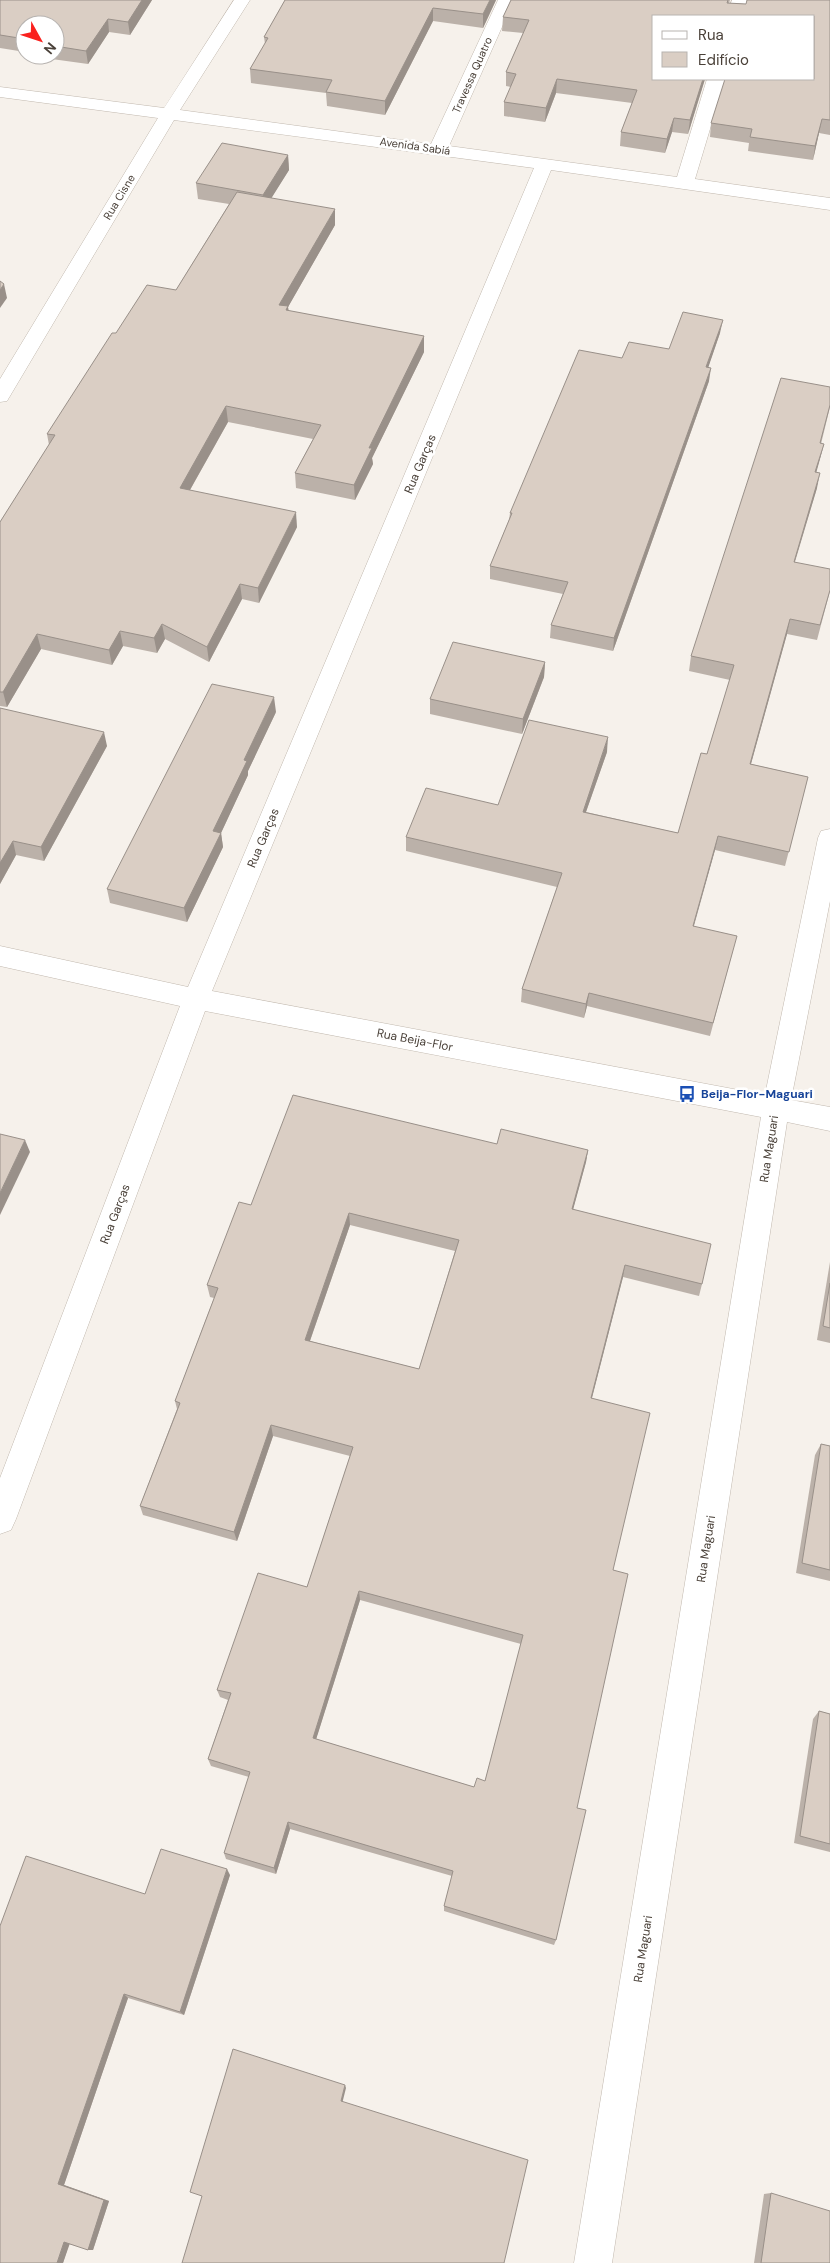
<svg xmlns="http://www.w3.org/2000/svg" width="830" height="2263" viewBox="0 0 830 2263" font-family="'DM Sans',sans-serif">
<style>
.lines{fill:none;stroke-linecap:round;stroke-linejoin:round}
.minor-casing{stroke:#c1b8ae;stroke-width:1}
.minor{fill:#fff;fill-rule:evenodd}
.wall{fill:#bbb1a9;fill-rule:evenodd}
.shaded-wall{fill:#999089}
.building{fill:#dacec4;stroke:#999089;fill-rule:evenodd}
.labels{text-anchor:middle;stroke-width:5;stroke-linejoin:round;paint-order:stroke}
.far-street-label{font-size:11px;fill:#4a4139;stroke:#fff}
.street-label{font-size:12px;fill:#4a4139;stroke:#fff}
.transit-label{font-size:12px;font-weight:bold;fill:#164399;stroke:#fff;text-anchor:start}
</style>
<rect width="100%" height="100%" fill="#f6f1eb"/>
<g class="lines">
<g class="minor-casing">
<g id="minor">
<polygon points="234,0 250,0 180,110 431,144 498,0 514,0 449,146 677,177 707,79 725,79 695,179 830,198 830,210 551,170 212,991 765,1095 818,838 821,831 830,829 830,901 791,1100 830,1107 830,1131 787,1122 612,2263 574,2263 761,1117 205,1011 16,1519 11,1530 0,1534 0,1478 180,1006 0,966 0,946 188,987 534,168 174,120 10,396 7,401 0,402 0,379 158,118 0,97 0,87 164,108"/>
<polygon points="732,0 748,0 743,16 727,16"/>
</g>
</g>
<use href="#minor" class="minor"/>
</g>
<g class="wall">
<polygon points="0,0 152,0 130,35 109,32 88,64 30,56 30,55 55,55 55,25 25,25 25,52 0,48"/>
<polygon points="285,0 496,0 483,28 433,21 385,115 327,106 326,93 251,83 250,69 265,44 264,37"/>
<polygon points="511,0 730,0 729,3 746,4 830,0 830,135 819,133 813,160 748,151 749,143 710,137 711,123 814,79 654,16 705,79 688,134 672,132 665,153 620,146 621,132 632,103 556,93 545,122 504,116 504,102 511,87 506,86 506,72 523,33 502,31 503,17"/>
<polygon points="288,155 289,170 271,198 335,225 288,307 289,311 424,336 424,352 372,458 373,464 355,500 296,488 295,473 313,439 228,422 190,490 297,527 259,603 242,599 209,662 165,639 157,653 123,646 112,665 41,649 7,707 0,706 0,522 49,445 47,434 116,333 176,290 229,204 198,199 196,183"/>
<polygon points="720,333 708,367 709,381 613,651 550,638 551,625 563,594 490,579 490,566 509,520 510,513 622,358 669,349"/>
<polygon points="830,387 830,407 821,444 824,444 816,472 817,488 795,562 830,591 817,640 787,634 751,764 808,777 785,866 715,850 693,926 733,950 710,1036 587,1006 584,1018 521,1002 522,989 557,887 406,851 406,837 498,805 607,752 586,812 678,833 707,754 730,680 689,671 691,656"/>
<polygon points="545,662 544,677 522,734 430,714 430,699"/>
<polygon points="0,708 107,746 44,861 16,855 0,884"/>
<polygon points="276,712 248,771 248,775 221,833 223,847 187,922 110,903 107,889"/>
<path d="M497,1144L588,1150L586,1162L573,1209L702,1284L699,1296L623,1277L592,1398L613,1570L556,1940L554,1945L444,1911V1906L452,1876L290,1829L276,1874L226,1859L224,1853L249,1777L211,1766L208,1759L228,1700L220,1697L217,1690L307,1587L350,1456L273,1436L237,1541L143,1515L140,1506L177,1409L175,1401L214,1298L210,1297L207,1285L251,1205ZM350,1225L455,1251L419,1369L310,1341ZM360,1600L521,1644L485,1781L474,1787L316,1739Z"/>
<polygon points="830,1262 830,1343 817,1340"/>
<polygon points="821,1444 830,1446 830,1581 796,1573 815,1455"/>
<polygon points="819,1711 830,1714 830,1852 794,1843 813,1719"/>
<polygon points="230,1875 184,2015 128,1998 64,2185 109,2201 93,2250 69,2244 63,2263 0,2263 145,1894"/>
<polygon points="771,2193 830,2263 754,2263 764,2194"/>
</g>
<g class="shaded-wall">
<polygon points="142,0 152,0 130,35 128,22"/>
<polygon points="490,0 496,0 483,28 483,14"/>
<polygon points="433,8 433,21 385,115 385,101"/>
<polygon points="108,19 109,32 88,64 86,51"/>
<polygon points="557,79 556,93 545,122 546,108"/>
<polygon points="703,79 705,79 688,134 690,120"/>
<polygon points="674,118 672,132 665,153 667,139"/>
<polygon points="822,119 819,133 813,160 815,146"/>
<polygon points="288,155 289,170 264,210 263,195"/>
<polygon points="335,209 335,225 288,307 289,322 279,305"/>
<polygon points="4,284 7,298 0,308 0,290"/>
<polygon points="723,320 720,333 704,380 706,367"/>
<polygon points="424,336 424,352 372,458 373,464 355,500 354,485 369,448"/>
<polygon points="711,368 709,381 613,651 614,638"/>
<polygon points="226,406 228,422 182,504 180,488"/>
<polygon points="824,444 820,459 812,488 815,472"/>
<polygon points="820,473 817,488 790,577 794,562"/>
<polygon points="296,512 297,527 259,603 258,588"/>
<polygon points="240,584 242,599 209,662 207,647"/>
<polygon points="790,619 787,634 747,778 750,764"/>
<polygon points="162,624 165,639 157,653 154,638"/>
<polygon points="120,631 123,646 112,665 109,650"/>
<polygon points="37,634 41,649 7,707 3,692"/>
<polygon points="545,662 544,677 522,734 523,719"/>
<polygon points="274,697 276,712 248,771 248,775 221,833 223,847 187,922 184,908 213,831 244,760"/>
<polygon points="104,732 107,746 44,861 41,847"/>
<polygon points="608,737 607,752 581,826 583,812"/>
<polygon points="718,836 715,850 690,940 693,926"/>
<polygon points="13,841 16,855 0,884 0,863"/>
<polygon points="589,993 587,1006 584,1018 586,1004"/>
<polygon points="25,1140 30,1152 0,1215 0,1193"/>
<polygon points="588,1150 586,1162 570,1221 572,1209"/>
<polygon points="349,1213 350,1225 306,1352 305,1340"/>
<polygon points="625,1265 623,1277 589,1409 591,1398"/>
<polygon points="271,1425 273,1436 237,1541 234,1532"/>
<polygon points="359,1591 360,1600 314,1746 313,1738"/>
<polygon points="288,1822 290,1829 276,1874 274,1868"/>
<polygon points="227,1869 230,1875 184,2015 180,2012"/>
<polygon points="124,1994 128,1998 64,2185 109,2201 93,2250 88,2250 58,2184"/>
<polygon points="345,2085 346,2088 342,2104 341,2101"/>
<polygon points="64,2242 70,2243 63,2263 57,2263"/>
</g>
<g class="building">
<polygon points="0,0 142,0 128,22 108,19 86,51 55,46 55,25 25,25 25,39 0,35"/>
<polygon points="285,0 490,0 483,14 433,8 385,101 326,92 332,80 250,69 268,38 264,37"/>
<polygon points="511,0 728,0 727,3 746,4 747,0 830,0 830,120 822,119 815,146 750,137 752,129 711,123 725,79 814,79 814,16 654,16 654,79 703,79 690,120 674,118 667,139 621,132 637,90 557,79 546,108 504,102 516,74 506,72 529,20 503,17"/>
<polygon points="222,143 288,155 263,195 196,183"/>
<polygon points="237,192 335,209 279,305 288,306 286,310 424,336 369,448 372,448 354,485 295,473 321,425 226,406 180,488 296,512 258,588 240,584 207,647 162,624 154,638 120,631 109,650 37,634 3,692 0,692 0,522 55,435 47,434 112,333 116,333 147,285 176,290"/>
<polygon points="0,281 4,284 0,290"/>
<polygon points="683,312 723,320 706,367 711,368 614,638 551,625 568,582 490,566 512,513 510,513 579,350 622,358 629,342 669,349"/>
<polygon points="781,378 830,387 830,405 820,443 824,444 815,472 820,473 794,562 830,569 830,590 820,625 790,619 750,764 808,777 789,852 718,836 693,926 737,936 713,1023 589,993 586,1004 522,989 562,873 406,837 426,788 498,805 529,720 608,737 583,812 678,833 701,753 707,754 734,665 691,656"/>
<polygon points="453,642 545,662 523,719 430,699"/>
<polygon points="212,684 274,697 244,760 247,761 213,831 221,833 184,908 107,889"/>
<polygon points="0,708 104,732 41,847 13,841 0,863"/>
<path d="M293,1095L497,1144L501,1129L588,1150L572,1209L711,1244L702,1284L625,1265L591,1398L650,1413L613,1570L628,1574L577,1808L586,1810L556,1940L444,1906L453,1871L288,1822L274,1868L224,1853L250,1772L208,1759L231,1693L217,1690L258,1573L307,1587L353,1447L271,1425L234,1532L140,1506L180,1403L175,1401L218,1288L207,1285L239,1202L251,1205ZM349,1213L459,1240L419,1369L305,1340ZM359,1591L523,1635L485,1781L477,1778L474,1787L313,1738Z"/>
<polygon points="0,1134 25,1140 0,1193"/>
<polygon points="830,1283 830,1328 823,1326"/>
<polygon points="821,1444 830,1446 830,1570 802,1563"/>
<polygon points="819,1711 830,1714 830,1844 800,1836"/>
<polygon points="161,1849 227,1869 180,2012 124,1994 58,2184 104,2200 88,2250 64,2242 57,2263 0,2263 0,1926 26,1856 145,1894"/>
<polygon points="233,2049 345,2085 341,2101 528,2160 504,2263 182,2263 202,2196 190,2192"/>
<polygon points="771,2193 830,2211 830,2263 761,2263"/>
</g>
<defs>
<g id="bus-bare" transform="scale(1.35)"><path d="M-5-6H5V4H4V6H2V4H-2V6H-4V4H-5ZM-3.5-4V0h7V-4ZM-3.5 1.2v1.5H-2V1.2ZM2 1.2v1.5H3.5V1.2Z" fill="#1a4fb4" stroke="#fff" stroke-width="2.5" paint-order="stroke"/></g>
</defs>
<g fill-rule="evenodd">
<use href="#bus-bare" x="687" y="1094"/>
</g>
<g class="labels">
<g class="far-street-label">
<text transform="translate(472 75) rotate(-66)" y="4">Travessa Quatro</text>
<text transform="translate(415 146) rotate(8)" y="4">Avenida Sabiá</text>
<text transform="translate(119 197) rotate(-59)" y="4">Rua Cisne</text>
</g>
<g class="street-label">
<text transform="translate(420 464) rotate(-67)" y="4">Rua Garças</text>
<text transform="translate(263 838) rotate(-67)" y="4">Rua Garças</text>
<text transform="translate(415 1040) rotate(11)" y="4">Rua Beija-Flor</text>
<text transform="translate(769 1149) rotate(-81)" y="4">Rua Maguari</text>
<text transform="translate(115 1214) rotate(-69)" y="4">Rua Garças</text>
<text transform="translate(706 1549) rotate(-81)" y="4">Rua Maguari</text>
<text transform="translate(643 1949) rotate(-81)" y="4">Rua Maguari</text>
</g>
<g class="transit-label">
<text x="701" y="1098">Beija-Flor-Maguari</text>
</g>
</g>
<rect x="652" y="15" width="162" height="65" fill="#ffffff" stroke="#b7b3b0"/>
<rect x="662" y="31" width="25" height="8" fill="#ffffff" stroke="#b7b3b0"/>
<text x="698" y="40" font-size="15" fill="#4a4139">Rua</text>
<rect x="662" y="52" width="25" height="15" fill="#dacec4" stroke="#b7b3b0"/>
<text x="698" y="65" font-size="15" fill="#4a4139">Edifício</text>
<g transform="translate(40 40) rotate(130)"><circle r="24" fill="#ffffff" stroke="#b7b3b0"/>
<path d="M0-4L9 19L0 12L-9 19Z" fill="#fa211e"/>
<text y="-8" font-size="14" font-weight="bold" text-anchor="middle" fill="#4a4139">N</text>
</g>
</svg>
